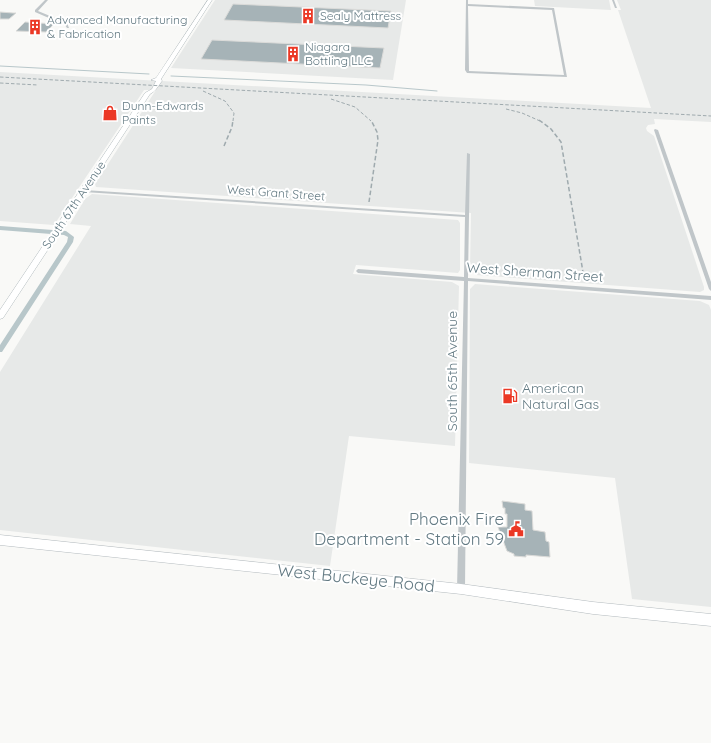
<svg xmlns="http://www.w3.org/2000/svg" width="711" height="743" viewBox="0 0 711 743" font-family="Quicksand,sans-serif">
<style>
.built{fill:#e7e9e8}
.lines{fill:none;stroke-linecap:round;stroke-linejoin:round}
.stream{stroke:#b8c7ca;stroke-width:1}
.canal{fill:#b8c7ca;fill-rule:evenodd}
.building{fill:#a6b3b7;stroke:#dbdbd9}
.secondary-casing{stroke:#b2bbbe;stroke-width:1}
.primary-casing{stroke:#b3babe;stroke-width:1}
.minor{fill:#c0c6c9;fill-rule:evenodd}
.secondary{fill:#fff;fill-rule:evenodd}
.primary{fill:#fff;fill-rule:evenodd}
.rail-far1{stroke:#9faaae;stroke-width:1;stroke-dasharray:3.5 2;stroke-linecap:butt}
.rail{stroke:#9faaae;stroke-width:1.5;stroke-dasharray:4.5 2.5;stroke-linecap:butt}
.labels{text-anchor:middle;stroke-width:4;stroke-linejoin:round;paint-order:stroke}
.far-poi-label{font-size:12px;fill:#637a83;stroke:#fff;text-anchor:start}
.far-street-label{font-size:12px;fill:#637a83;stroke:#fff}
.street-label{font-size:14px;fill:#637a83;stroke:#fff}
.poi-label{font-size:14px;fill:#637a83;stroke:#fff;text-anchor:start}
.near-poi-label{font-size:17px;fill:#637a83;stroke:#fff;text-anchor:end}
.near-street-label{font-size:17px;fill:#637a83;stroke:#fff}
</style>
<rect width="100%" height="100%" fill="#f9f9f7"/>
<g class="built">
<polygon points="215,0 406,0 393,80 171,68"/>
<polygon points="534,0 609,0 611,10 535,6"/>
<polygon points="617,0 711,0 711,122 654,119 655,124 648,125 646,128 647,131 654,136 704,287 704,290 700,292 476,275 470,270 471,213 96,187 95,184 156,90 144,90 54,225 0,221 0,72 651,108 618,10 621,10"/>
<polygon points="92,194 458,220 460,223 460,270 458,273 356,265 353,274 452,282 459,286 455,446 349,436 330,566 0,530 0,372 91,226 70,224 85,199"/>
<polygon points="475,284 700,301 709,305 711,310 711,607 632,599 615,478 469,463 470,289"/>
</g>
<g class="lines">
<g class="stream">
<polyline points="0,66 149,74"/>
<polyline points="171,76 366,85 437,91"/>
</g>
<polygon class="canal" points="0,226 66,231 74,237 73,242 2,352 0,352 0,345 67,242 68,237 64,235 0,230"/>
</g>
<g class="building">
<polygon points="233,4 391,11 388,28 224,20"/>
<polygon points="0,12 13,13 16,13 9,19 0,19"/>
<polygon points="25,22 54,24 46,32 16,31"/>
<polygon points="212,40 384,48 380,68 201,59"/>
<polygon points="502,501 525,504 525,510 532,511 533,530 545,532 546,541 549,542 550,557 526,555 526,557 514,556 514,554 507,551 498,527 507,527 507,514 505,514 505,508 503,508"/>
</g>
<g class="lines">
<g class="secondary-casing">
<path id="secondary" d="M208,0H212L161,79L162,81C158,86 156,91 150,94L3,318L0,319V310L145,93L152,89L156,81L151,80L156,78Z"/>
</g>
<g class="primary-casing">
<polygon id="primary" points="0,535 461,584 593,602 711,614 711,626 593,614 461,594 0,545"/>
</g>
<g class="minor">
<polygon points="45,0 48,0 38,11 67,23 69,28 67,28 65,25 35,12 35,10"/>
<path d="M466,0H468V4L554,8L567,77L467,73L465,70ZM468,6L552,10L564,75L469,71Z"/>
<polygon points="612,0 614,0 617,8 615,8"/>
<polygon points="655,129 658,130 711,282 711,291 709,289 654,130"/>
<polygon points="467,153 470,154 468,278 711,296 711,300 468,281 465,589 463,591 461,592 459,591 457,589 464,281 358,273 356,271 358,269 464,277 465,217 84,192 82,191 84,190 465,215"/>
</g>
<use href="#secondary" class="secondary"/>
<use href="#primary" class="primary"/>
<g class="rail-far1">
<polyline points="0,77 711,116"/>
<polyline points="0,83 38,85"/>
<polyline points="203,91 225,101 234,113 233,121"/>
<polyline points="331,99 355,107 371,121"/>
<polyline points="506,109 522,113 540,121"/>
</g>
<g class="rail">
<polyline points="539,120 551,129 561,142 584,278"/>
<polyline points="224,146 232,127 233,120"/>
<polyline points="369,202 378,140 377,132 371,120"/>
</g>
</g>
<defs>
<g id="building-bare" transform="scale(1.2)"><path d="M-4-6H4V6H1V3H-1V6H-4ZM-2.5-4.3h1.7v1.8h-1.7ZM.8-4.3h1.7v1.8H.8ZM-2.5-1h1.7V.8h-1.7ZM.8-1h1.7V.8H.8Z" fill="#eb3825" stroke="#fff" stroke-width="2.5" paint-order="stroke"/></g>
<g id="shop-bare" transform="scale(1.2)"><path d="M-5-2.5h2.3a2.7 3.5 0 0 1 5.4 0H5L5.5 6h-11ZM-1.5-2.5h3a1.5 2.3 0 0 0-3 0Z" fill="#eb3825" stroke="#fff" stroke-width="2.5" paint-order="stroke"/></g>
<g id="fuel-bare" transform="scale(1.2)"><path d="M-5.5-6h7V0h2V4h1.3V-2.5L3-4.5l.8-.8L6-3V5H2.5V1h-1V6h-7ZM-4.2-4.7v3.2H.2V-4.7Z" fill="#eb3825" stroke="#fff" stroke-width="2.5" paint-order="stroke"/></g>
<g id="civic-bare" transform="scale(1.2)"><path d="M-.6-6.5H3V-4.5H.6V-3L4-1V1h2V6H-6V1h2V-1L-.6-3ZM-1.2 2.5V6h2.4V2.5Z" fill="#eb3825" stroke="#fff" stroke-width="2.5" paint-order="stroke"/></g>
</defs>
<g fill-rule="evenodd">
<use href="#building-bare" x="308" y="16"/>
<use href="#building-bare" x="35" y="27"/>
<use href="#building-bare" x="293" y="54"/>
<use href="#shop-bare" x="110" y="113"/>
<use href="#fuel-bare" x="510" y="396"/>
<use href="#civic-bare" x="516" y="529"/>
</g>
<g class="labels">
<g class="far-poi-label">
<text x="320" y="20">Sealy Mattress</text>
<text x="47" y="24">Advanced Manufacturing<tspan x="47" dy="14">&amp; Fabrication</tspan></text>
<text x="305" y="51">Niagara<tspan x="305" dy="14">Bottling LLC</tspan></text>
<text x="122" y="110">Dunn-Edwards<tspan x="122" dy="14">Paints</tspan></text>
</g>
<g class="far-street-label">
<text transform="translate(276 193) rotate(4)" y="4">West Grant Street</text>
<text transform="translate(74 205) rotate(-56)" y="4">South 67th Avenue</text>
</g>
<g class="street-label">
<text transform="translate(535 272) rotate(4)" y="5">West Sherman Street</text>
<text transform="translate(452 371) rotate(-90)" y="5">South 65th Avenue</text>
</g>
<g class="poi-label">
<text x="522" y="393">American<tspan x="522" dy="16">Natural Gas</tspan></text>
</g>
<g class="near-poi-label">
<text x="504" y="525">Phoenix Fire<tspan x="504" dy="20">Department - Station 59</tspan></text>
</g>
<g class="near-street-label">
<text transform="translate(356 578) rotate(6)" y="6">West Buckeye Road</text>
</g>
</g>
</svg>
